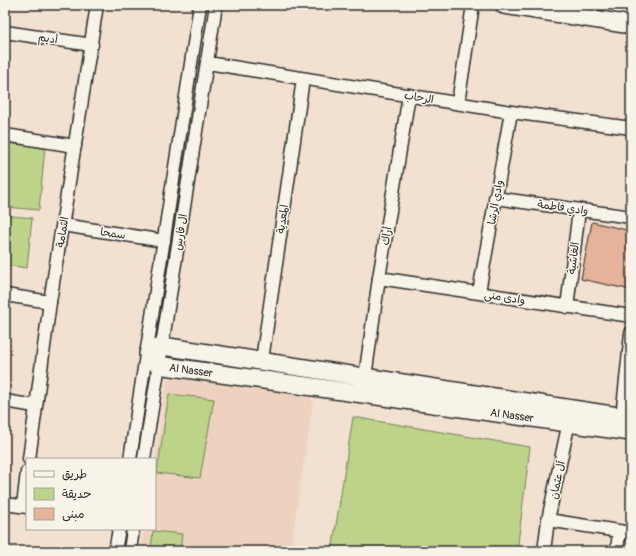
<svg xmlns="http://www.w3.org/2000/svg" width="636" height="556" viewBox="0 0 636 556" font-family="Pangolin,'Playpen Sans Arabic',sans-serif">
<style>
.built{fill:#eed2c0}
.green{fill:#bdd389;stroke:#747f5a}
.building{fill:#e6b299;stroke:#2b2b2b}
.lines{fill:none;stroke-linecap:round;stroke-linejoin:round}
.street-casing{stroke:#2b2b2b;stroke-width:15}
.secondary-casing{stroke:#2b2b2b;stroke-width:20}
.street{stroke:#f7f3e8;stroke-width:12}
.secondary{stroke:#f7f3e8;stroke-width:17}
.labels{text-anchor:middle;stroke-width:3;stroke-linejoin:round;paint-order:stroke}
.street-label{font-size:11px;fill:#2b2b2b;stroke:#f7f3e8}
</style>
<rect width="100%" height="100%" fill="#f2e0d0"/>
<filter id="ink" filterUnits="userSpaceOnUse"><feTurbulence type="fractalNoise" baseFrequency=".025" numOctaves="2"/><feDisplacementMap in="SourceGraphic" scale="8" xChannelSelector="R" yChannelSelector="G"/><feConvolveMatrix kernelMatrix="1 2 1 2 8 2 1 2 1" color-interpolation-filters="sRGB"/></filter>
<g filter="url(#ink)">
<polygon class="built" points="174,376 311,396 313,403 290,551 141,551 144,529 155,529 155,459 167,380"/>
<g class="green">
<polygon points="5,143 45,147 39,210 5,207"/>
<polygon points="5,215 32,218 27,268 5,265"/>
<polygon points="169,394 214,399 200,478 157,473"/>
<polygon points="353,417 530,447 517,551 332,551"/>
<polygon points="153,531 182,534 180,551 151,551"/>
</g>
<polygon class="building" points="592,222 631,231 631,290 581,279"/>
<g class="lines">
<g class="street-casing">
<g id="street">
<polyline points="5,32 92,45"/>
<polyline points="208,63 511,112 631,128"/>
<polyline points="458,103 473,5"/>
<polyline points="5,135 75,146"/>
<polyline points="495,198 631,217"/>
<polyline points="63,225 164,241"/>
<polyline points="379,278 631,316"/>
<polyline points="479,292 511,112"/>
<polyline points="5,295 50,302"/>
<polyline points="567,307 579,210"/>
<polyline points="262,360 303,79"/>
<polyline points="365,377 379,278 409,95"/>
<polyline points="5,401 35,406"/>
<polyline points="622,417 631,333"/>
<polyline points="29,459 50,302 97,5"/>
<polyline points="130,459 200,5"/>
<polyline points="144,459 216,5"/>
<polyline points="5,504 27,507"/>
<polyline points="23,506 27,472"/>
<polyline points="548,520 631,533"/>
<polyline points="115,551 119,529"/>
<polyline points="130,551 133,529"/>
<polyline points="544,551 548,520 570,417"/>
<polyline points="617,551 619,532"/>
</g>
</g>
<g class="secondary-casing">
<g id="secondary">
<polyline points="504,5 631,25"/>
<polyline points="631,418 162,346 148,354 158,365 631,432"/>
</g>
</g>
<use href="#street" class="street"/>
<use href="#secondary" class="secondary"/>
</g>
</g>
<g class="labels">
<g class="street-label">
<text transform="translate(48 38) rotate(8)" y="4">أديم</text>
<text transform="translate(419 97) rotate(9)" y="4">الرحاب</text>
<text transform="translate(495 202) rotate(-80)" y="4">وادي الرشا</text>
<text transform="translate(563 207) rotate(8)" y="4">وادي فاطمة</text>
<text transform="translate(282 219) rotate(-82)" y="4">المعدية</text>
<text transform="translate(62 232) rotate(-81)" y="4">الثمامة</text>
<text transform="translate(180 232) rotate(-81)" y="4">ال فارس</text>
<text transform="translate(113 233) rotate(9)" y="4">سمحا</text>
<text transform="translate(386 236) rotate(-81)" y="4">أراك</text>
<text transform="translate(573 258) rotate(-83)" y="4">الغاشية</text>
<text transform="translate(505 297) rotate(9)" y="4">وادى منى</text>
<text transform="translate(191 370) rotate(8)" y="4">Al Nasser</text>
<text transform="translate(512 415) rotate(8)" y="4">Al Nasser</text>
<text transform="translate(557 480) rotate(-78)" y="4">آل عثمان</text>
</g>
</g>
<rect width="636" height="556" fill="none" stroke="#f7f3e8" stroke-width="20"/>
<rect x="10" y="10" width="616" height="536" fill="none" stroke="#2b2b2b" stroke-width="1.5" filter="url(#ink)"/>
<rect x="26" y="458" width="130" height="72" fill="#f7f3e8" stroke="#a5a39c"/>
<rect x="34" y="471" width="20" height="6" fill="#f7f3e8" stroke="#a5a39c"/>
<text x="62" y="478" font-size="12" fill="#2b2b2b">طريق</text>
<rect x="34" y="488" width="20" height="12" fill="#bdd389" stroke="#a5a39c"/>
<text x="62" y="498" font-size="12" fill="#2b2b2b">حديقة</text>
<rect x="34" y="508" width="20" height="12" fill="#e6b299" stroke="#a5a39c"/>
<text x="62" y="518" font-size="12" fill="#2b2b2b">مبنى</text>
</svg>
